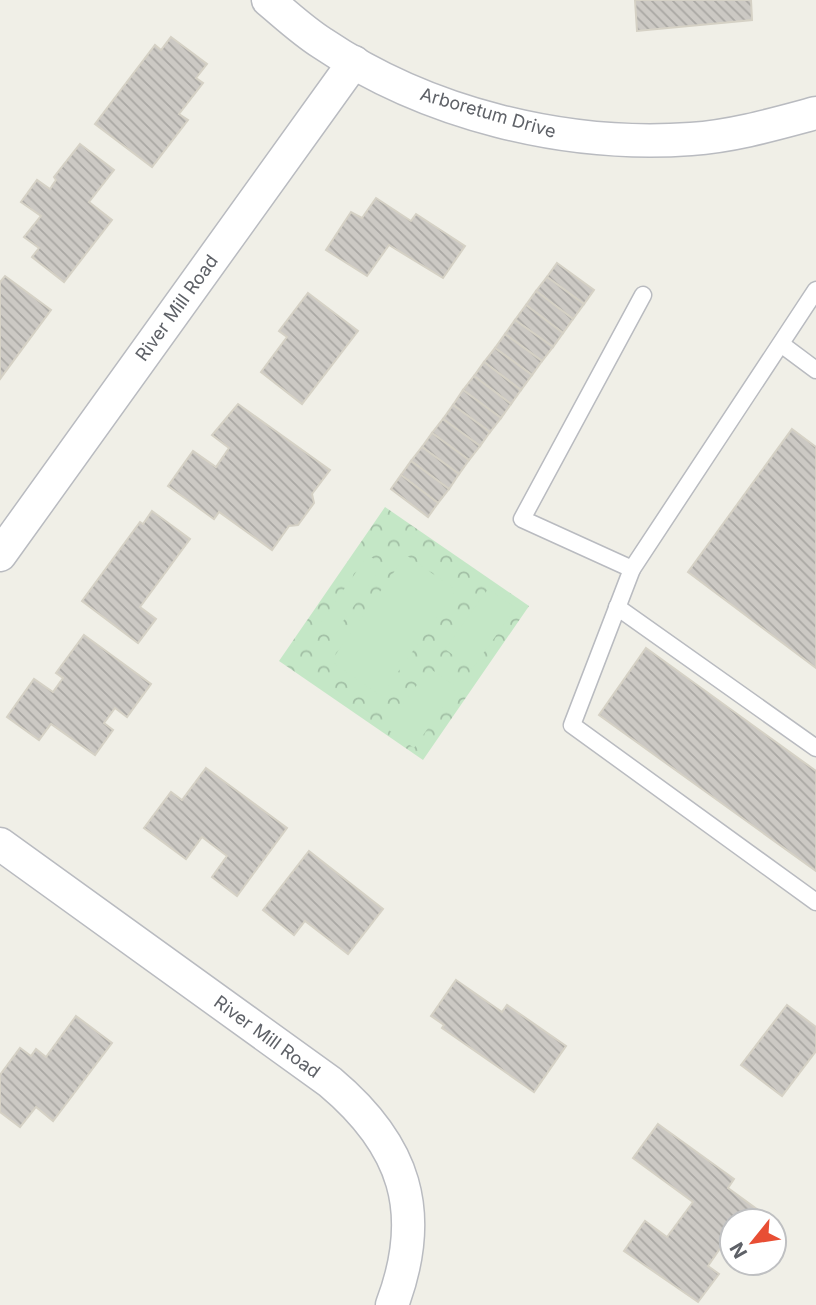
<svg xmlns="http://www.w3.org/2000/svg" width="816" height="1305" viewBox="0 0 816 1305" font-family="Inter,sans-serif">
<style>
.park{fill:url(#park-crowns)}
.garden{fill:#c4e7c6}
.building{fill:url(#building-back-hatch);stroke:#d5d1c5;stroke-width:2}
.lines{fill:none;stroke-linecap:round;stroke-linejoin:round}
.service-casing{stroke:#b9bbc0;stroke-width:19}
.minor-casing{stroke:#b9bbc0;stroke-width:35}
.service{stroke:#fff;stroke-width:16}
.minor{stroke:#fff;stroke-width:32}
.labels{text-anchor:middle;stroke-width:5;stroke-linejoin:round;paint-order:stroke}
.street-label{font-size:18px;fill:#5e6167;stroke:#fff}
</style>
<defs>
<pattern id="park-crowns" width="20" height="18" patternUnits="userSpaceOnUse" patternTransform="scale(1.75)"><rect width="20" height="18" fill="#c4e7c6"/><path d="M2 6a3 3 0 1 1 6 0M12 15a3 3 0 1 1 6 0" fill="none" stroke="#a2bfa5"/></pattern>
<pattern id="building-back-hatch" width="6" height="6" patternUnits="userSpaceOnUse" patternTransform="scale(1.75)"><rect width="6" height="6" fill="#ccc9c4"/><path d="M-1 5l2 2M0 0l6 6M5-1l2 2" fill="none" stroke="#a9a7a3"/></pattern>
</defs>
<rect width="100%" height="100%" fill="#f0efe7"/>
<polygon class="park" points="385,507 529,606 423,760 279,661"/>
<g class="garden">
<polygon points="368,555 383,565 334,634 319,625"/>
<polygon points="406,555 456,590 381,696 331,661"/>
<polygon points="488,589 516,608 472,669 445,649"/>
<polygon points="429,668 457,687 414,748 386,728"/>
</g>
<g class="building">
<polygon points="635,0 751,0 752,20 637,31"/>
<polygon points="171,37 207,64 196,78 203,83 179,114 188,120 152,167 95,124 155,45 161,50"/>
<polygon points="80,144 114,170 89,202 112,220 64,282 32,257 39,248 24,237 41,216 21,202 37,180 50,189 56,180 54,177"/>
<polygon points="376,198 411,221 416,214 465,246 443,278 389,245 367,276 326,250 351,212 362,218"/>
<polygon points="557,263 594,290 584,304 547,277"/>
<polygon points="5,276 51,310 0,379 0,282"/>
<polygon points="547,277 584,304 573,319 536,291"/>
<polygon points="536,291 573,319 563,333 526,305"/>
<polygon points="308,293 358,331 302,404 261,372 287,337 279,331"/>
<polygon points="526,305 563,333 553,347 515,320"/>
<polygon points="515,320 553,347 542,361 505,334"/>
<polygon points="505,334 542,361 532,375 495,348"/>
<polygon points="495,348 532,375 521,390 484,362"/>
<polygon points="484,362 521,390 511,404 474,376"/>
<polygon points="474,376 511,404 501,418 463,390"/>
<polygon points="463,390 501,418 490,432 453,405"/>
<polygon points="238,404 330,470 312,494 314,503 298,525 289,526 272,550 219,512 214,519 168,486 193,451 216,467 229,448 212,435"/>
<polygon points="453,405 490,432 480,446 443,419"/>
<polygon points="443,419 480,446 469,460 432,433"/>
<polygon points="792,429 816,447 816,668 688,572"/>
<polygon points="432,433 469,460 459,474 422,447"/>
<polygon points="422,447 459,474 449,489 411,461"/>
<polygon points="411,461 449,489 438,503 401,475"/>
<polygon points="401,475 438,503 428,517 391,489"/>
<polygon points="152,511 190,539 140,607 156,619 138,643 82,601 140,522 143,524"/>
<polygon points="84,635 151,684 127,717 115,708 104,723 113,730 95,755 51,724 39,740 7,717 34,679 53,692 63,678 56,673"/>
<polygon points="646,648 816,771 816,871 599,715"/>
<polygon points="206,768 287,828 237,896 212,877 227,856 202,837 186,859 144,828 171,792 182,800"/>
<polygon points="309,851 383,909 348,954 305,921 294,935 263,910"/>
<polygon points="456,980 502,1012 507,1005 566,1046 534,1092 442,1028 444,1025 431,1016"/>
<polygon points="787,1005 816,1027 816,1051 782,1096 741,1065"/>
<polygon points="76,1016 112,1043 53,1121 36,1107 20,1127 0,1112 0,1075 20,1048 31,1056 36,1049 46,1057"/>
<polygon points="658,1124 734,1179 728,1188 769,1218 767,1221 732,1221 732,1231 708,1266 719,1274 698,1302 624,1251 645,1221 667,1237 693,1202 633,1158"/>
</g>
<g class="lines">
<g class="service-casing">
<g id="service">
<polyline points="643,295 522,519 632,569 816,290"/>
<polyline points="781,344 816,370"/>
<polyline points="632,569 572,725 816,902"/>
<polyline points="617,607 816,748"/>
</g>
</g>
<g class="minor-casing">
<g id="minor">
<path d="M268,0C286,15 303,31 322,43C427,114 565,148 691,139C734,136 775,124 816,113"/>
<polyline points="0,555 354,62"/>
<path d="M0,844L330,1082C405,1145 427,1212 392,1305"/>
</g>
</g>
<use href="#service" class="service"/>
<use href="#minor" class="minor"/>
</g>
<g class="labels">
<g class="street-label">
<text transform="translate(488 113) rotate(16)" y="6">Arboretum Drive</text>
<text transform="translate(177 308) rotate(-54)" y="6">River Mill Road</text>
<text transform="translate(267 1037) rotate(36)" y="6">River Mill Road</text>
</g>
</g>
<g transform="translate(753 1242) rotate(240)"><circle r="33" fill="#ffffff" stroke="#bfc0c2" stroke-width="2"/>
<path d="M0-5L12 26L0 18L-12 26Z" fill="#e84e34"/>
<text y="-10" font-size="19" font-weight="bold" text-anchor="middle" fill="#5e6167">N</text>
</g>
</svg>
